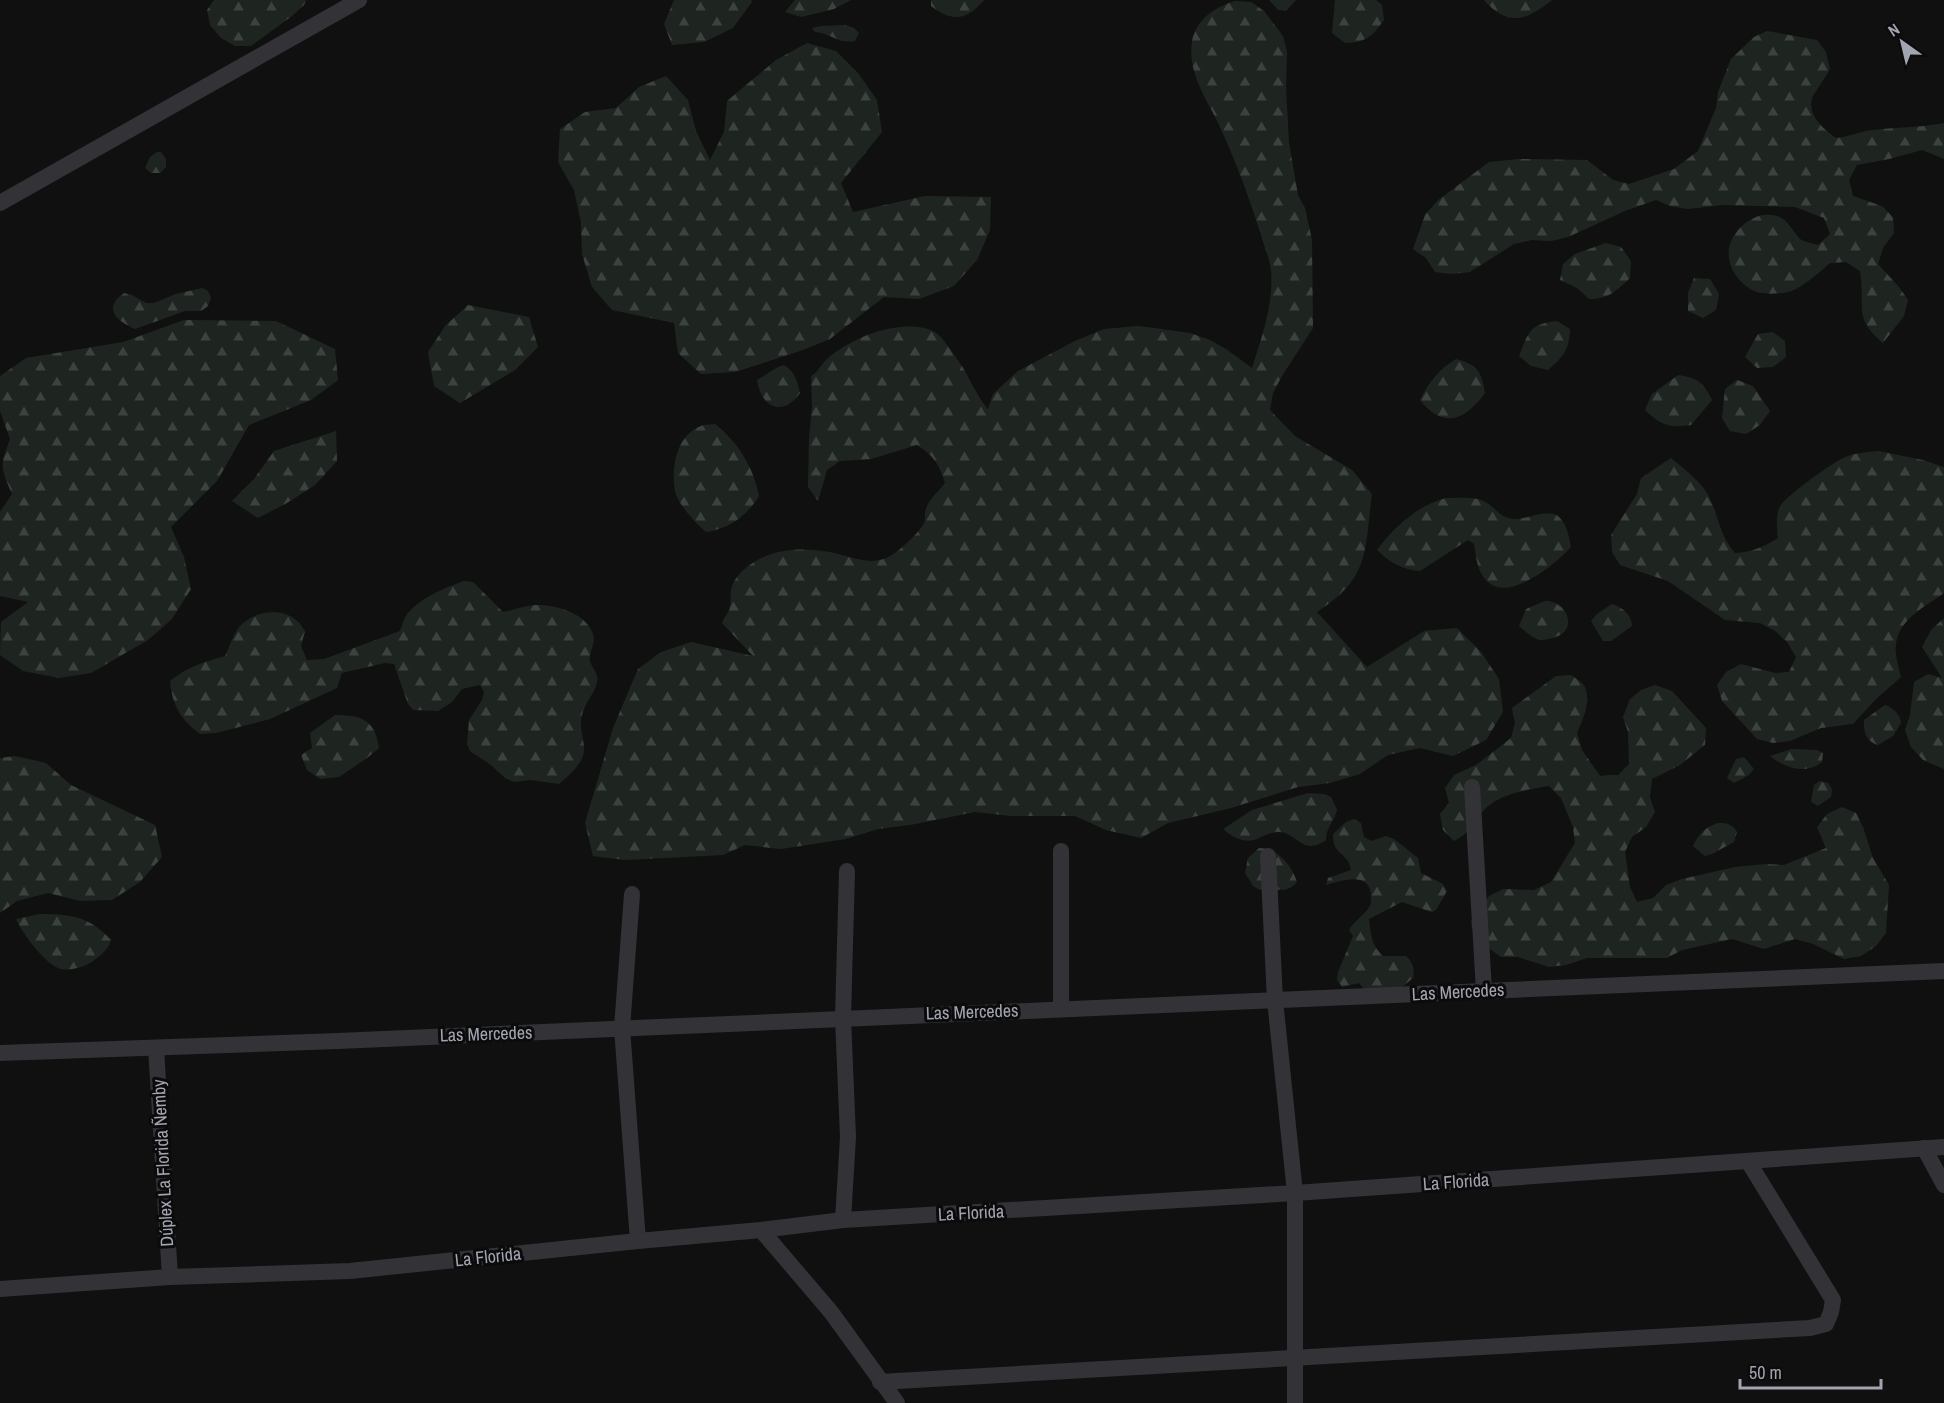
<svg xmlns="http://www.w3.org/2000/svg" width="1944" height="1403" viewBox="0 0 1944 1403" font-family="'Archivo Narrow',sans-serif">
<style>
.forest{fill:url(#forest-firs)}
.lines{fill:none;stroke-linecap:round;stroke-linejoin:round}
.minor{stroke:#333337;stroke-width:16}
.labels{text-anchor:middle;stroke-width:6;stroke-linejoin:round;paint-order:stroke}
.street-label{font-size:18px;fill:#a2a4b0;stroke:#0b0b0c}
</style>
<defs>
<pattern id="forest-firs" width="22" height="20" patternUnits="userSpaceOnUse" patternTransform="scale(1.5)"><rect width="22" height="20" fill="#1e2520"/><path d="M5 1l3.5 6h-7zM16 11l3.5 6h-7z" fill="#3c423e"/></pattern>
</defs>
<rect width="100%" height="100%" fill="#101011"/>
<g class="forest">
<polygon points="214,0 306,0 304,5 292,16 251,46 235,46 221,38 210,25 207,10"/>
<polygon points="674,0 751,0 752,2 733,28 704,42 672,45 664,24"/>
<polygon points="795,0 851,0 834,9 801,17 785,12"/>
<path d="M931,0H984C966,21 952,22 931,6Z"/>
<polygon points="1269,0 1296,0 1286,11 1278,10"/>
<path d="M1335,0H1376L1382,5L1384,20C1372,37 1366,42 1345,43L1332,33Z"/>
<path d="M1484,0H1552C1526,21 1508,27 1484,0Z"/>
<path d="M1235,1L1251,2L1264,11L1283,36L1287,51L1286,89L1289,143L1298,195L1305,208L1312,240L1313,328L1282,376L1273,393L1270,410L1295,436L1352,470L1372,494C1364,552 1371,577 1317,612L1367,667L1424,631L1457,628L1481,652L1499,679L1503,712L1486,740L1453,756L1420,748L1388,755L1360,774L1330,783L1298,787L1231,808L1168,823L1141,838L1106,830L1075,816H1011L975,812L910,825L878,829L846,839L781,849L745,845L723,855L625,860L593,856L585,823L613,728L638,669L661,652L691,642L753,656L722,623C724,618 729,612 730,607C732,594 728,589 737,577C761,549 796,546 830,552C850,556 872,568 892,555C900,550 920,532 924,523C926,519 924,513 926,509C928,500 939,491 945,483C939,464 934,456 917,445L871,459L840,461L827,470L818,501L808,487L809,439L812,407L811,376C818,372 820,366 826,360C849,338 902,317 933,331C941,335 949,347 954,355C968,372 974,393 988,409L993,394L1018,371L1075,341L1104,329L1139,326L1190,333L1210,340L1226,349L1252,368C1262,336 1274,304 1271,270C1270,259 1264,246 1261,235C1248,194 1232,150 1212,111C1201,90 1188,68 1192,42C1195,20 1215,7 1235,1Z"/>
<path d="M845,25L854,28L859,33L855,41C837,44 831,33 815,32L812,28L821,26Z"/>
<path d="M1767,31L1817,40L1826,52L1830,69C1827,75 1813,95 1812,98C1807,116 1825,130 1836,138C1849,137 1861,131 1873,130C1898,127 1919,128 1944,123V159L1922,150L1889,159L1857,165L1849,180L1853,196L1882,206L1893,217L1894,233L1883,248L1878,264L1899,287L1908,300L1904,316L1883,343C1852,317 1866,307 1860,271L1846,262L1830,263C1820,272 1801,289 1788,292C1778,294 1760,295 1752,290C1728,276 1720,248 1740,228C1746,222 1755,216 1764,215C1786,213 1788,226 1800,239C1804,242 1812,243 1818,245L1830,234L1824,218L1795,207L1722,205L1688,209L1670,206L1656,200L1625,211L1568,237L1551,241L1532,240L1514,244L1470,272L1451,274L1435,272L1426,258L1413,249L1425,215L1437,201L1489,162L1519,159L1587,160L1613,180L1629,184L1674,169L1698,151L1716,108L1718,92L1731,59L1754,37Z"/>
<polygon points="807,43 836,51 858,73 877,100 882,132 841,183 853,212 925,196 991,197 990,230 977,260 954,286 919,299 884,297 830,339 800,351 735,372 701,374 678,353 674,323 612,310 592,287 582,254 581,223 574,190 558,162 560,129 585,112 616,108 639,87 666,76 688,100 696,131 710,160 724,132 727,101 776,60"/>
<polygon points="157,152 161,152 166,159 166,167 160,173 151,173 145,168 150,157"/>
<path d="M1606,243L1621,247L1631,261L1630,278C1616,291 1609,299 1589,299L1577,288L1560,280L1563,264L1575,254Z"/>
<polygon points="1694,278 1710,279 1719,294 1716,310 1703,318 1688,311 1688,293"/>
<path d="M202,288L208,291L211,298L208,306L201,311H185L135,329C117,321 102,309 124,293L132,295L146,303H154L176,294Z"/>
<polygon points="468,305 529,317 538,347 515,370 460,403 434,386 428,352 445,326"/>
<path d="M184,320L276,321L335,349L338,380L311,400L249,425L217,481L171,527L184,557L191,589L172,619L148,640L91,673L59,678L23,671L0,655L1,622L28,602L0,596V512L12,494C0,467 0,466 10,439L0,411V376L26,358L123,342Z"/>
<path d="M1557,321L1570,329C1569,350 1564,356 1548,370L1531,366L1519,356C1529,332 1529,324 1557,321Z"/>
<polygon points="1773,332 1785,341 1786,357 1773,367 1757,368 1745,357 1758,334"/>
<path d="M1456,359C1478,365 1481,371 1485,393C1465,420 1444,430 1420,400C1429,382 1438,370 1456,359Z"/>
<path d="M784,365C795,372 797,380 800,393C782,418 761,407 757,380C767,375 771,369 784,365Z"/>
<path d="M1678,375C1698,378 1703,382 1712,400L1691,425C1669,428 1662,426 1645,410L1652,394Z"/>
<polygon points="1737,380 1753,386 1770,411 1760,425 1746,434 1730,431 1722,418 1725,389"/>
<path d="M715,424C738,442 754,468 759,496C747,516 729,529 706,532C696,523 678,505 675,491C671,469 676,435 701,426C705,424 711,425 715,424Z"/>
<polygon points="336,431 337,461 315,485 287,503 258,518 232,501 254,479 274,451"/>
<path d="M1878,451L1923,460L1944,467V593C1926,606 1899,619 1896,644C1894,654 1899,667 1901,677L1876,699L1853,724L1821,728L1790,741L1773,743L1757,739L1722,701L1717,685L1726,672L1741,664L1775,673L1789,672L1796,657L1787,642L1775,631L1760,623L1725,620L1668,581L1620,565L1612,552L1611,535L1637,494L1641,478L1671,458C1683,468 1696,478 1705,490C1719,511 1717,533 1735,553C1752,552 1764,547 1778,538C1777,528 1775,513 1781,505C1789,494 1828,466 1841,459C1853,453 1866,452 1878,451Z"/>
<path d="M1446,498C1458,498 1478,496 1487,503C1497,509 1500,518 1514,519C1527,520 1549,507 1559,517C1567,524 1569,537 1571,547C1556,563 1508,605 1486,580C1477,571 1476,556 1474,544L1468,540L1420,571C1403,570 1389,562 1377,550C1394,527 1418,505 1446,498Z"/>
<path d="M464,581L473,582L503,612C513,610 524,606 535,605C555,604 586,613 593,634C596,643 589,651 590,661C592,669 599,673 597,682C595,694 584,703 582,715C579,727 583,735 584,747C585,763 570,774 559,784L531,780L514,782L505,778L491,765L470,751L467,744L469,720L482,700L484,692L480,685L462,689L452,702L438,711L413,710L408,704L394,664L385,663L342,673L337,688L270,719L216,733L200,734C181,720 172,705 170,681C187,667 204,662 225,656C229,648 232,638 237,630C249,612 280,606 296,620C300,623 303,628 305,631L301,646L307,660L324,659L400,631C402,626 404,618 408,613C422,597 444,588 464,581Z"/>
<path d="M1545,601C1567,600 1582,633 1549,639C1543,640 1540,641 1535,638C1529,635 1524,630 1519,626L1526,609Z"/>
<path d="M1612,604C1623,608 1631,614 1632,626L1611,641H1603L1591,621L1597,614Z"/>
<polygon points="1944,618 1944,769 1923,760 1911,747 1905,730 1910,715 1914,682 1928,674 1942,678 1922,647 1931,630"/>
<path d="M1571,675C1574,677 1580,681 1583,684C1593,698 1583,719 1577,733L1582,750L1600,776L1618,775L1629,764L1628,732L1623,717L1630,699L1641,690L1655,685L1672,691L1706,728L1705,745L1680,765L1652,779L1650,797L1655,812L1646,827L1632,837L1625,852L1630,887L1637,902L1653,898L1666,885L1682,879L1735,867L1766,864L1784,865L1826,848L1817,827L1827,814L1842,807L1856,813L1863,827L1873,858L1889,885L1886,933L1876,946L1861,956L1844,959L1813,944L1795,939L1764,949L1732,939L1682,950L1667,958H1587L1566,965L1549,967L1518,957H1501L1474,937L1471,921L1489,896L1503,889L1534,890L1551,882L1575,843L1573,827L1561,798L1549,786C1528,790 1503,792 1486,808C1472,821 1475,830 1454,841L1443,830L1440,814L1449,803L1445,788L1454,775L1476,765L1511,738L1515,723L1512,708L1556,676Z"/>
<path d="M1885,705C1893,708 1900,714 1901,723L1893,736L1878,745C1865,741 1864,732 1864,720Z"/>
<path d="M335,715C362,715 375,720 379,748L367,758L339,777L320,779L307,770L301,755L312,748L310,733Z"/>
<path d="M1792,749L1817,750L1823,753L1822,762C1806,775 1785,768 1770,756Z"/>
<polygon points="15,756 46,763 71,785 155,825 162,857 140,882 112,900 80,901 48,893 17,901 0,913 0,758"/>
<polygon points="1744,757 1754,769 1749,775 1734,783 1727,778 1736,759"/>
<polygon points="1820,781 1828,783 1832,789 1831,797 1818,806 1811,802 1814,785"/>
<path d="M1308,793L1324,794L1331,797L1337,810C1334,822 1326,827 1326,840C1303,857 1297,832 1279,832C1270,832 1264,836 1257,839C1245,844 1232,837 1223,829L1252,810Z"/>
<path d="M1354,819L1361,823L1364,837L1371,841L1386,836L1394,839L1418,858L1421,873L1443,884L1447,891L1436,910L1432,912L1402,902L1369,919C1371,934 1371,945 1383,956H1406C1413,963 1415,968 1413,978L1401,988L1364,989L1359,983L1342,987L1337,980L1338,972L1353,936L1349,930C1354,921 1362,917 1368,909C1371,906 1371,901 1371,896C1371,871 1341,880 1326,885L1328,878L1351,870C1348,851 1332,856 1333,834L1346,822Z"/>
<path d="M1718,823C1728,823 1732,824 1737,832L1734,842L1712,854L1705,856L1693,846C1698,834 1706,827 1718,823Z"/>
<path d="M1259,848C1277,848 1292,865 1297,882C1283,897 1277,885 1260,890L1253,886L1245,873L1248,858Z"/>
<path d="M40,914C70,914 89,916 111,940C108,950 101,955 93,961C85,967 68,972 58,968C44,962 22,933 16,919Z"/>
</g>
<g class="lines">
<g class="minor">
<polyline points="0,203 359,0"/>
<polyline points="1472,787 1484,991"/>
<polyline points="1061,851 1061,1009"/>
<polyline points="1268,856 1275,1000 1295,1193 1295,1403"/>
<polyline points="632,894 622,1028 638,1241"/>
<polyline points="156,1048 170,1277"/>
<polyline points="0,1053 338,1041 1944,971"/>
<polyline points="1924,1148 1944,1185"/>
<polyline points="843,1220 848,1137 843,1018 847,871"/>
<polyline points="761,1230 831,1312 897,1403"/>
<polyline points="0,1289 170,1277 350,1271 638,1241 761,1230 843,1220 1295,1193 1944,1147"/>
<polyline points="880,1382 1810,1328 1826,1324 1831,1312 1833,1300 1748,1161"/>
</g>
</g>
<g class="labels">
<g class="street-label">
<text transform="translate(1458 992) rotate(-3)" y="6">Las Mercedes</text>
<text transform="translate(972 1012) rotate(-2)" y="6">Las Mercedes</text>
<text transform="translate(486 1034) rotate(-2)" y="6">Las Mercedes</text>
<text transform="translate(163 1163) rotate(-93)" y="6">Dúplex La Florida Ñemby</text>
<text transform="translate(1456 1182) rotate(-4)" y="6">La Florida</text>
<text transform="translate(971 1213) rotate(-3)" y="6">La Florida</text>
<text transform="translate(488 1257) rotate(-6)" y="6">La Florida</text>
</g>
</g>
<g transform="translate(1902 42) rotate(326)" stroke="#0b0b0c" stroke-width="4.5" paint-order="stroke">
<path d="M0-4.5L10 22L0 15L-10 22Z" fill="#a2a4b0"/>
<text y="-9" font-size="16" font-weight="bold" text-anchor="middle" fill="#a2a4b0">N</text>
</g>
<path d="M1740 1379v9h141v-9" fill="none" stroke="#a2a4b0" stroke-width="3"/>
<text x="1749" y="1379" font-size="18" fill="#a2a4b0" stroke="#0b0b0c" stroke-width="4.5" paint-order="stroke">50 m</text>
</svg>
